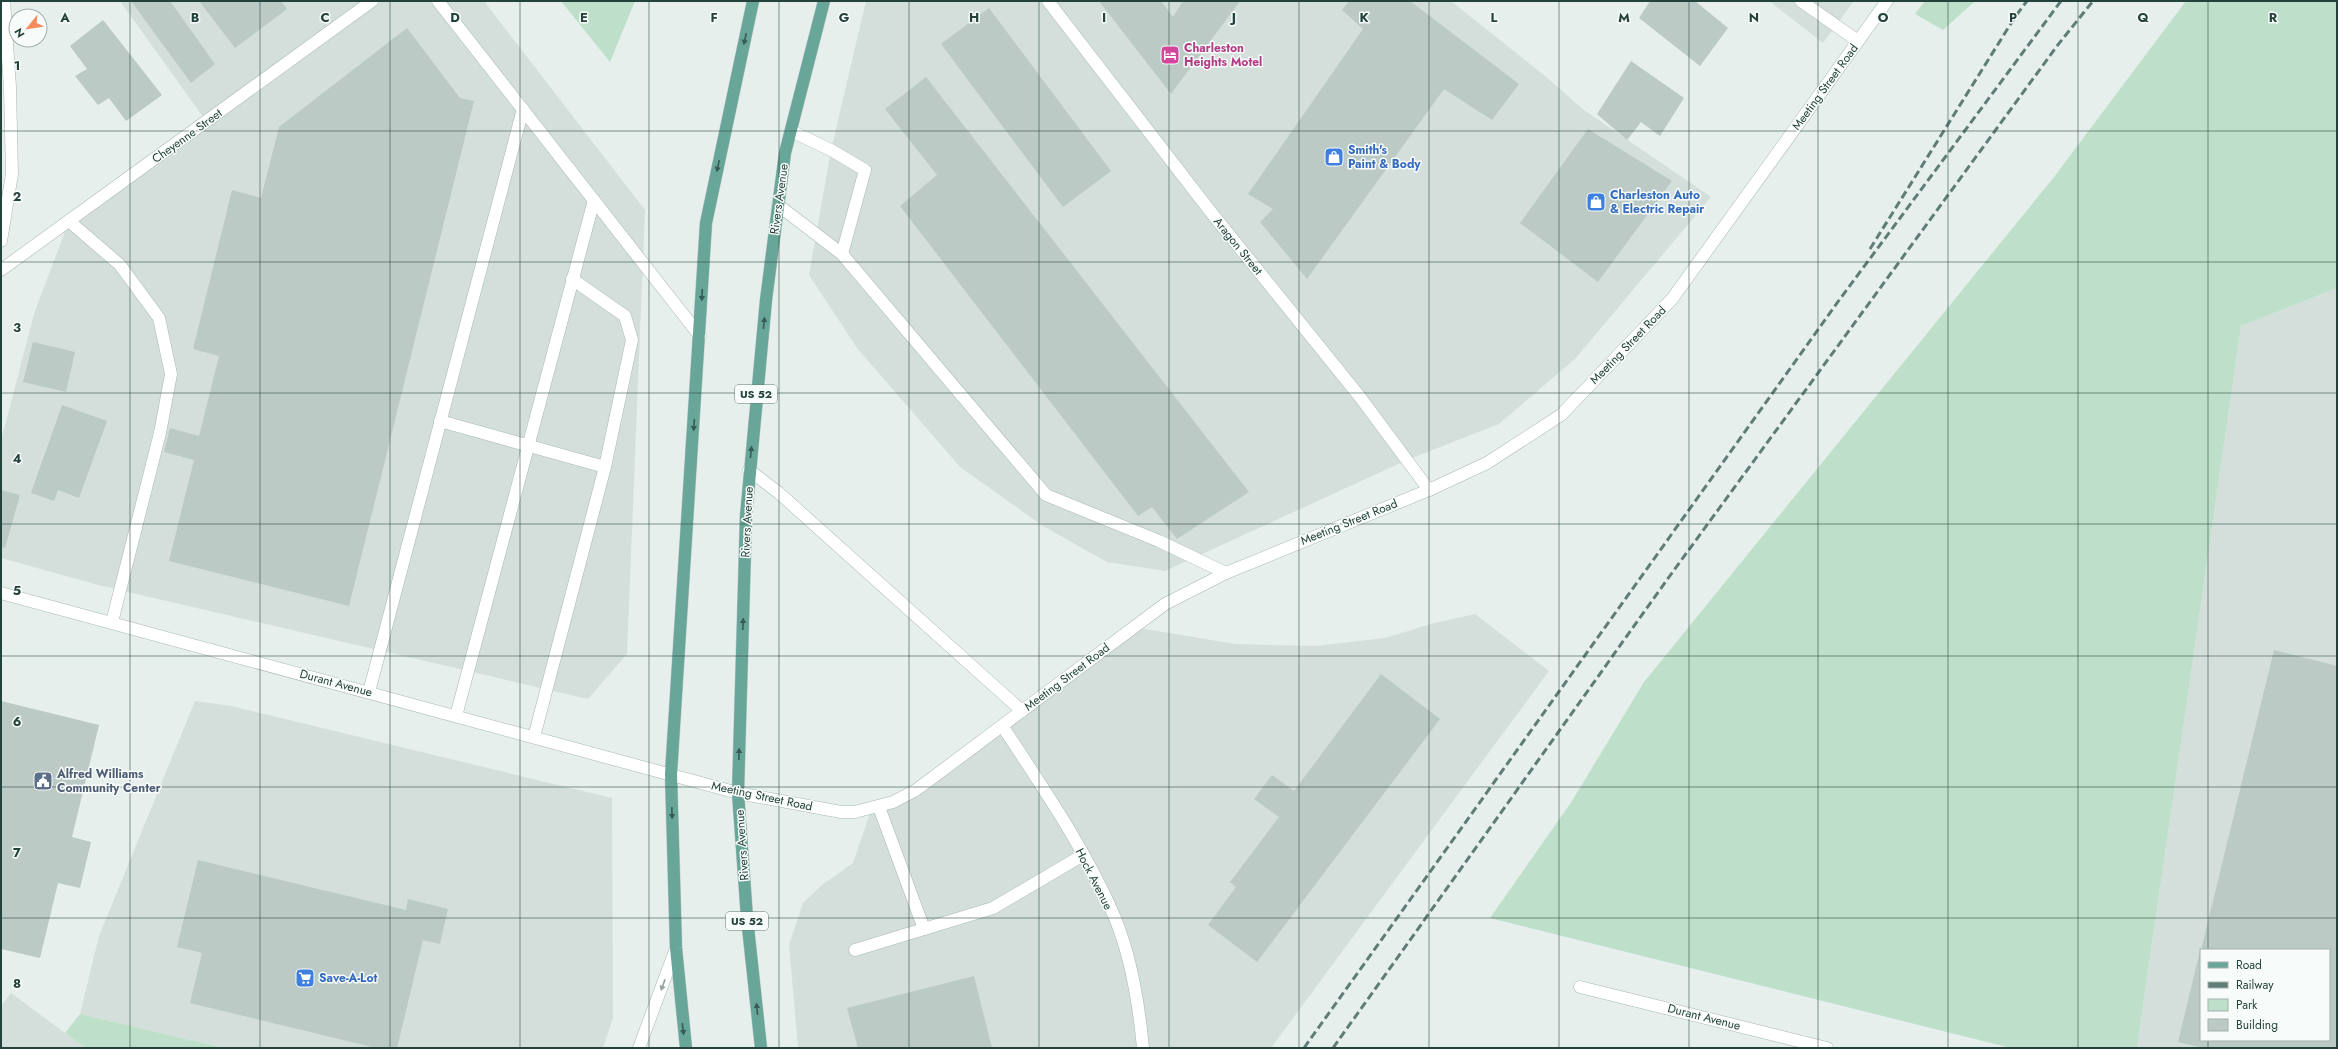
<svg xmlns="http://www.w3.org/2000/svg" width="2338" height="1049" viewBox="0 0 2338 1049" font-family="Jost,sans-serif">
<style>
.built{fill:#d4dfdb;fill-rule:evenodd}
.green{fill:#bee0ca}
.building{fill:#bbcac5}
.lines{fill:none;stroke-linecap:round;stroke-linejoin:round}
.service-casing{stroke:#a8b8b3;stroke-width:13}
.minor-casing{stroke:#a8b8b3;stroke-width:13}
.tertiary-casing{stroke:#a8b8b3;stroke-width:13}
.primary-casing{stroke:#c2cac8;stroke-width:13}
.service{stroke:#fff;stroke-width:12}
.minor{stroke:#fff;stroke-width:12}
.tertiary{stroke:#fff;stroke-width:12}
.primary{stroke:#69a69a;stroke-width:12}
.rail{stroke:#5f7d77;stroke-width:3;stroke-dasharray:8 4;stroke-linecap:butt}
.oneway{fill:#355b54}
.oneway2{fill:#92a09e}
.grid{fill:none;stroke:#24423c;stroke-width:1;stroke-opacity:0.55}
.labels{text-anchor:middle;stroke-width:3;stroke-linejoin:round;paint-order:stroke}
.shield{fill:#f7fbf9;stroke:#637a75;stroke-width:1}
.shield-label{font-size:11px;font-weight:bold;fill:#24423c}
.hotel-label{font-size:12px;font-weight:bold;fill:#b23c85;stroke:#f7fbf9;text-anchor:start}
.street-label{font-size:12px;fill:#24423c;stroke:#f7fbf9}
.shop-label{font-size:12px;font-weight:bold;fill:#366cbe;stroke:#f7fbf9;text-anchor:start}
.service-label{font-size:12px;font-weight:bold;fill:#4e5e75;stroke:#f7fbf9;text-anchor:start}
.grid-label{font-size:13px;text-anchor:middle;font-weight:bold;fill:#24423c;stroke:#f7fbf9;stroke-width:3;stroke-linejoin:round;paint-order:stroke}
</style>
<rect width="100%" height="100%" fill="#e6efeb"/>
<g class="built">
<polygon points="120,1 484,1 645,210 627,654 588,699 102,586 1,558 1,441 34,314 69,221 206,121"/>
<polygon points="866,1 1451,1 1545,76 1584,110 1711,197 1575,359 1499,424 1407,460 1165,571 1107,562 1043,526 960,467 857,348 809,275 831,150"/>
<polygon points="1769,1 1854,1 1823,43"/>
<path d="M2337,288V1048H2137L2241,326ZM2201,950H2329V1040H2201Z"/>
<polygon points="1475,614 1549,671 1271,1048 798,1048 789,945 803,903 822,885 853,863 871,810 893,802 1133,627 1235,644 1315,646 1385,638 1431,624"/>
<polygon points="195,701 231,706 612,798 613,1018 603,1048 224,1048 80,1014 99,936"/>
<polygon points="11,993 65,1033 86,1048 1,1048 1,1006"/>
</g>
<g class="green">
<polygon points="561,1 635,1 610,62"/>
<polygon points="1925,1 1975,1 1943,30 1915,14"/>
<polygon points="2186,1 2337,1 2337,288 2241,326 2137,1048 2011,1048 1490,918 1572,801 1644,682 2054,177"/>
<polygon points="80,1014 224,1048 86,1048 65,1033"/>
</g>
<g class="building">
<polygon points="131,1 170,1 215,64 191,83"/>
<polygon points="199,1 281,1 287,9 235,48"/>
<polygon points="1099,1 1161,1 1173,17 1183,1 1240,1 1171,94"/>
<polygon points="1349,1 1410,1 1519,84 1492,120 1444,89 1307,279 1260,222 1273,209 1248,194 1363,29 1342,10"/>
<polygon points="1650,1 1695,1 1728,28 1700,66 1639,18"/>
<polygon points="989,8 1111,171 1063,207 941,44"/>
<polygon points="103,20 162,95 126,121 109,98 98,105 75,76 87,69 70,46"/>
<polygon points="407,28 460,98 474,101 349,606 169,561 194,460 164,452 170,428 199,436 219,356 193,349 232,190 261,198 279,127"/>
<polygon points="1631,61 1684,98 1660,136 1641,122 1627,140 1597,114"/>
<polygon points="926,77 1249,492 1177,539 1152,507 1138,516 900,206 937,175 885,109"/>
<polygon points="1588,129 1672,181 1598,282 1520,223"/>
<polygon points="33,342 75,352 66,392 23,382"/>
<polygon points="62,405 107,421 79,498 58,490 54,501 31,493"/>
<polygon points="1,490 20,495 5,548 1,547"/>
<polygon points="2274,650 2337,666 2337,1048 2203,1048 2178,1042 2200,951 2201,1040 2329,1040 2329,950 2201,950"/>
<polygon points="1381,674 1440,719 1257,962 1208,925 1236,887 1230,882 1279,817 1254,799 1272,775 1294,791"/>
<polygon points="1,701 99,725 72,837 91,842 80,888 58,883 40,958 1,949"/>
<polygon points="198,860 406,910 408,899 448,909 440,944 423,940 397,1048 376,1048 190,1003 202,953 177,947"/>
<polygon points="974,976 992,1048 858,1048 847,1008"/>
</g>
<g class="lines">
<g class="service-casing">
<g id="service">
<polyline points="1801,1 1858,41"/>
<polyline points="791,131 831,150 865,170 842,254"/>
<polyline points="778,205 842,254 1046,495 1159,541 1226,573"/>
<polyline points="69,221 120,265 159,318 171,374 160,433 112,622"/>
<polyline points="572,279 625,316 632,340 605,467"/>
<polyline points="440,421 605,467 534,737"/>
<polyline points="749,470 779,493 1022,711"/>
<polyline points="369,692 523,109"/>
<polyline points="456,716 594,200"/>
<polyline points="879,807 924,929 993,908 1083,855"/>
<polyline points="855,950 924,929"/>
</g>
</g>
<g class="minor-casing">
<g id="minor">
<polyline points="438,1 700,336"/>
<polyline points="1048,1 1210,211 1360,397 1429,490"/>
<polyline points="1,241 12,174 10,87 4,1"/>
<polyline points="1,270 372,1"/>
<path d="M1003,727C1043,788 1086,850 1115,918C1131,957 1139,1005 1143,1048"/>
<polyline points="1580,987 1827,1048"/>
<polyline points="639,1048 676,948"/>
</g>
</g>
<g class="tertiary-casing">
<polyline id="tertiary" points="1,593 738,793 841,812 855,812 893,802 916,790 1165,604 1226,573 1429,490 1487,463 1561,415 1672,299 1887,1"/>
</g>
<g class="primary-casing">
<g id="primary">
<polyline points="686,1048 676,948 671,774 706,223 753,1"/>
<polyline points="761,1048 747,918 738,793 746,516 766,300 785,153 824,1"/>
</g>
</g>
<use href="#service" class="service"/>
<use href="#minor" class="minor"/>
<use href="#tertiary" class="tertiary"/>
<use href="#primary" class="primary"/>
<g class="rail">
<polyline points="1870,249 2015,17 2027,1"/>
<polyline points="1304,1048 1837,303 2061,1"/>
<polyline points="1333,1048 1669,577 2057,46 2093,1"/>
</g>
</g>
<defs><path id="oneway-solid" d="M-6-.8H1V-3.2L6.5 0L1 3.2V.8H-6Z"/></defs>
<g class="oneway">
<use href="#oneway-solid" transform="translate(745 39) rotate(102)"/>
<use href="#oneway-solid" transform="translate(718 166) rotate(102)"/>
<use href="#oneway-solid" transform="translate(702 295) rotate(93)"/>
<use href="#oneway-solid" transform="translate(764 323) rotate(-84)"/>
<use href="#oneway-solid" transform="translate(694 425) rotate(94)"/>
<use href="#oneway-solid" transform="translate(751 452) rotate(-84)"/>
<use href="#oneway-solid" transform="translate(743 624) rotate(-88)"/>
<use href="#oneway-solid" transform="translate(739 754) rotate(-88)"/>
<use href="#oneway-solid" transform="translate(672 813) rotate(88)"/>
<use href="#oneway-solid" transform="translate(757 1009) rotate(-96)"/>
<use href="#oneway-solid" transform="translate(683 1029) rotate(83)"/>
</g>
<use class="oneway2" href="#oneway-solid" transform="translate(663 985) rotate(110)"/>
<path class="grid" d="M130,1V1048M260,1V1048M390,1V1048M520,1V1048M649,1V1048M779,1V1048M909,1V1048M1039,1V1048M1169,1V1048M1299,1V1048M1429,1V1048M1559,1V1048M1689,1V1048M1818,1V1048M1948,1V1048M2078,1V1048M2208,1V950M1,131H2337M1,262H2337M1,393H2337M1,524H2337M1,656H2337M1,787H2337M1,918H2337M2208,1040V1048"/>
<defs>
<g id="hotel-square" transform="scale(1)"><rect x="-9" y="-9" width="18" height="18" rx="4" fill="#d1479c" stroke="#f7fbf9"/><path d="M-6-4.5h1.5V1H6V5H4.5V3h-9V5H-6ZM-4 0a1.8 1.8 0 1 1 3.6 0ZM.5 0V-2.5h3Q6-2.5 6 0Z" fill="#fff"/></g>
<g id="shop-square" transform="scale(1)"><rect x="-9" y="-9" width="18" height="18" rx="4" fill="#3f7fe0" stroke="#f7fbf9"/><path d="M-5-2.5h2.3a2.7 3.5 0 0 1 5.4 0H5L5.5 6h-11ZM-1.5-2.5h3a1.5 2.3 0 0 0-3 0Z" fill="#fff"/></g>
<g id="civic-square" transform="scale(1)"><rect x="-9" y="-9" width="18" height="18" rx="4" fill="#5c6f8a" stroke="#f7fbf9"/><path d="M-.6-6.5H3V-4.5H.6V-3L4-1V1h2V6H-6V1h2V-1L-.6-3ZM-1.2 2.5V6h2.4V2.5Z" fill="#fff"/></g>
<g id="supermarket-square" transform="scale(1)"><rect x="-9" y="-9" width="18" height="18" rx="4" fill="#3f7fe0" stroke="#f7fbf9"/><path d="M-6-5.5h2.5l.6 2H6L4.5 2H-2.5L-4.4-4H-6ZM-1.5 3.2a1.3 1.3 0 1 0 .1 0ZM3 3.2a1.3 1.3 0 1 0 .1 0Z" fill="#fff"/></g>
</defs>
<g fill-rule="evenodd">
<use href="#hotel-square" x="1170" y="55"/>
<use href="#shop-square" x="1334" y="157"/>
<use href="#shop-square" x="1596" y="202"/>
<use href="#civic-square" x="43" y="781"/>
<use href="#supermarket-square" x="305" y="978"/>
</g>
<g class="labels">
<g class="shield">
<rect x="735" y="385" width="42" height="18" rx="3"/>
<rect x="726" y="912" width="42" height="18" rx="3"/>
</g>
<g class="shield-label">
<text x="756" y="398">US 52</text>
<text x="747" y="925">US 52</text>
</g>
<g class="hotel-label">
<text x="1184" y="52">Charleston<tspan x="1184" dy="14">Heights Motel</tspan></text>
</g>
<g class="street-label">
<text transform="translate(1825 87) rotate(-54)" y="4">Meeting Street Road</text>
<text transform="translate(187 136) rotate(-36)" y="4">Cheyenne Street</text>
<text transform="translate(779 199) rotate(-82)" y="4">Rivers Avenue</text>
<text transform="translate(1238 246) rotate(51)" y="4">Aragon Street</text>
<text transform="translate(1628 345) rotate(-46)" y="4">Meeting Street Road</text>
<text transform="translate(747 522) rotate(-87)" y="4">Rivers Avenue</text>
<text transform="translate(1349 522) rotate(-22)" y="4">Meeting Street Road</text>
<text transform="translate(1067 677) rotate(-37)" y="4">Meeting Street Road</text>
<text transform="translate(336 683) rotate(15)" y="4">Durant Avenue</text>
<text transform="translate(762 796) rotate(12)" y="4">Meeting Street Road</text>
<text transform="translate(742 845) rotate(-94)" y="4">Rivers Avenue</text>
<text transform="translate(1094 879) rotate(63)" y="4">Hock Avenue</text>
<text transform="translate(1704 1017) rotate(14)" y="4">Durant Avenue</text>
</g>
<g class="shop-label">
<text x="1348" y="154">Smith's<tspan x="1348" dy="14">Paint &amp; Body</tspan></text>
<text x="1610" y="199">Charleston Auto<tspan x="1610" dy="14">&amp; Electric Repair</tspan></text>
<text x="319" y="982">Save-A-Lot</text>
</g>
<g class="service-label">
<text x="57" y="778">Alfred Williams<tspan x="57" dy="14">Community Center</tspan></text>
</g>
</g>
<g class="grid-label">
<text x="65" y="22">A</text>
<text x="195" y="22">B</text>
<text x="325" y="22">C</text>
<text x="455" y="22">D</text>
<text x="584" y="22">E</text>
<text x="714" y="22">F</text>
<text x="844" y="22">G</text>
<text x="974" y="22">H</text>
<text x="1104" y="22">I</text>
<text x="1234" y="22">J</text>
<text x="1364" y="22">K</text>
<text x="1494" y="22">L</text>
<text x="1624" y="22">M</text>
<text x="1754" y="22">N</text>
<text x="1883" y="22">O</text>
<text x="2013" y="22">P</text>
<text x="2143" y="22">Q</text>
<text x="2273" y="22">R</text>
<text x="17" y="70">1</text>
<text x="17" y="201">2</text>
<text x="17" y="332">3</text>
<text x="17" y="463">4</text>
<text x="17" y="595">5</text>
<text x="17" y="726">6</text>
<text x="17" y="857">7</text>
<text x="17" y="988">8</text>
</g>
<rect width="2338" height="1049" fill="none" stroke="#24423c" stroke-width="4"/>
<rect x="2200" y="949" width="130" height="92" fill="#f7fbf9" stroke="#a3b1ad"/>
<rect x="2208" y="962" width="20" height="6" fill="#69a69a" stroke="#a3b1ad"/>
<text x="2236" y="969" font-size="12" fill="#24423c">Road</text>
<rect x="2208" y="982" width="20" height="6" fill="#5f7d77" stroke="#a3b1ad"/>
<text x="2236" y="989" font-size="12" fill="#24423c">Railway</text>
<rect x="2208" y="999" width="20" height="12" fill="#bee0ca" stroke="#a3b1ad"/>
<text x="2236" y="1009" font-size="12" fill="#24423c">Park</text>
<rect x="2208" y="1019" width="20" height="12" fill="#bbcac5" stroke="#a3b1ad"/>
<text x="2236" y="1029" font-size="12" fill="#24423c">Building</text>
<g transform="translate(28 28) rotate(240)"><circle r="19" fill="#f7fbf9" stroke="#a3b1ad"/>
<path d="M0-3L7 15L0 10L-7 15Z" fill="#f68c5d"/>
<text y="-6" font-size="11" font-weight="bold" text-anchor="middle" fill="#24423c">N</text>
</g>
</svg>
